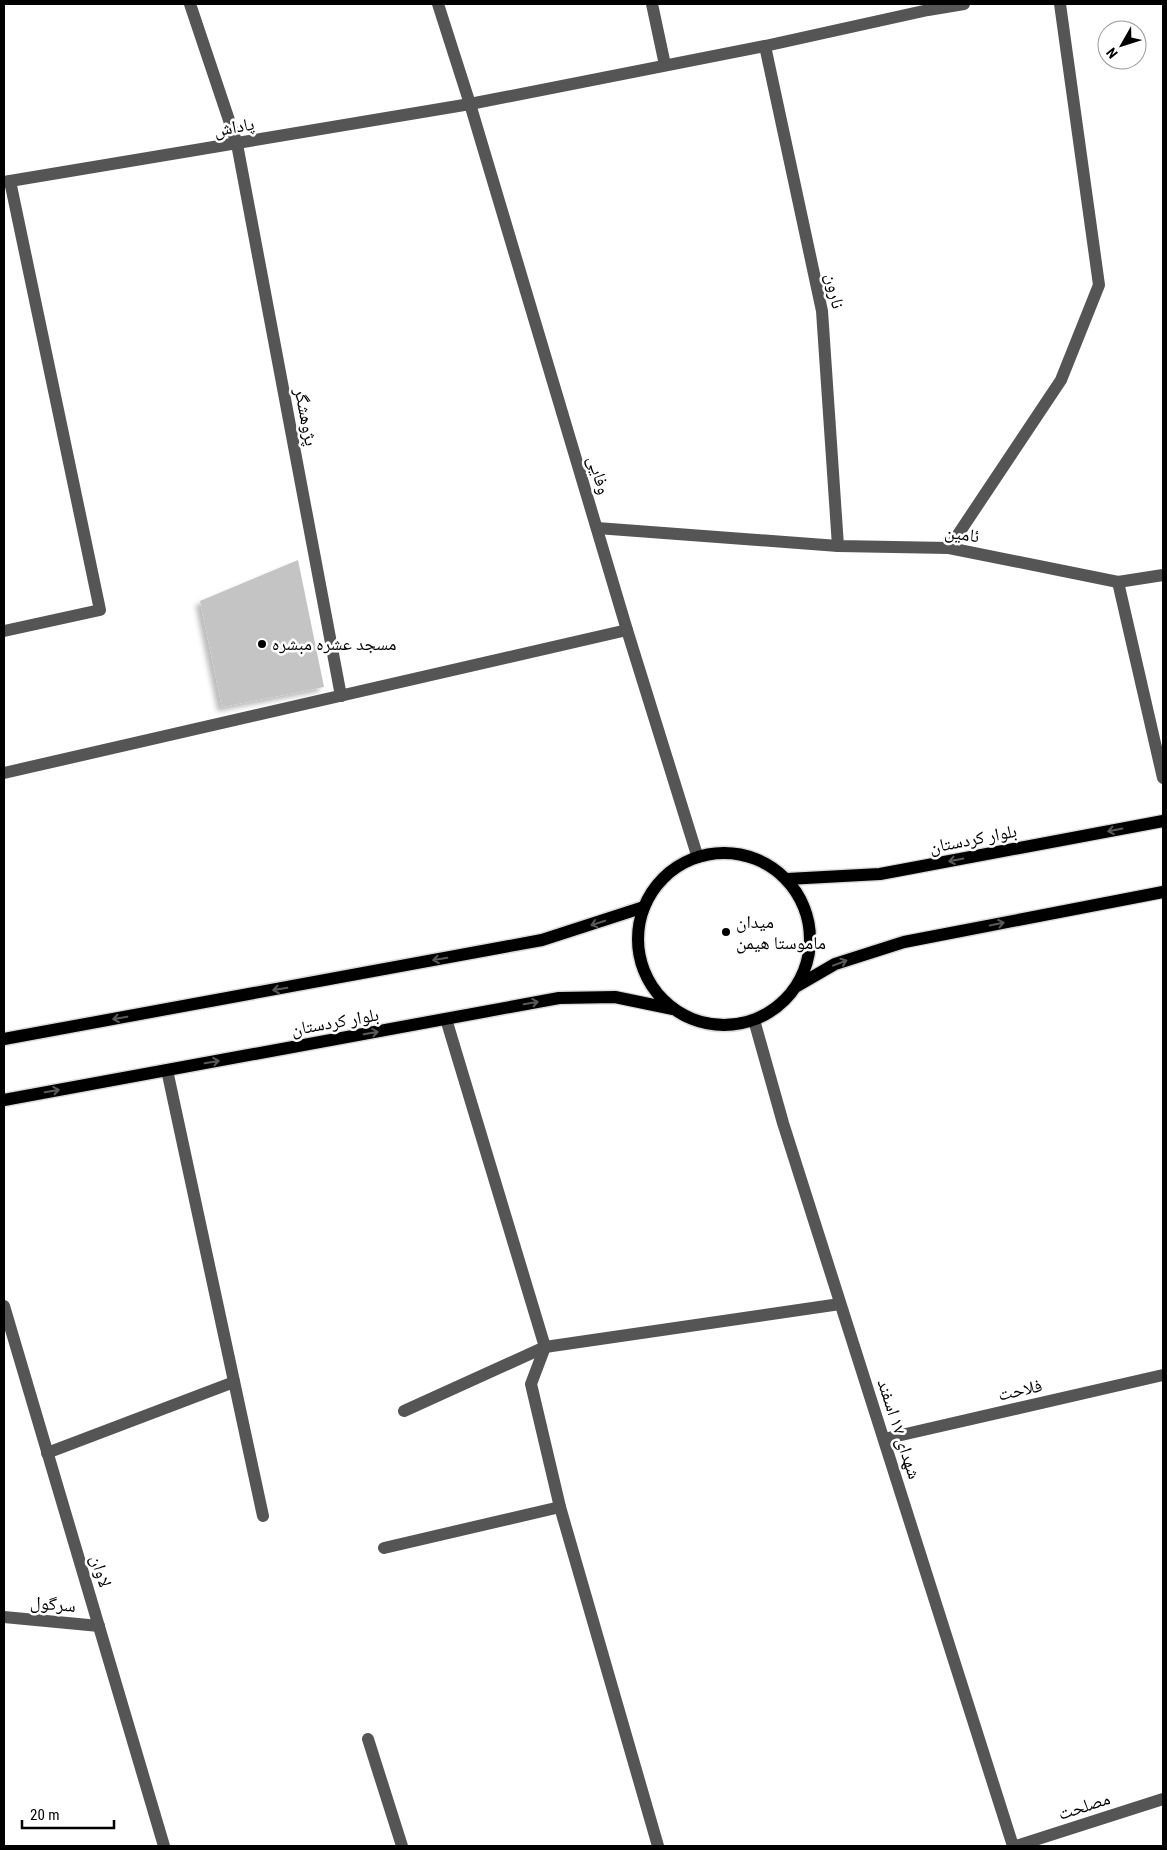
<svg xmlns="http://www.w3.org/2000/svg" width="1167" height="1850" viewBox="0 0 1167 1850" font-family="'Roboto Condensed','Noto Naskh Arabic',sans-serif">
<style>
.building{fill:#c4c4c4;filter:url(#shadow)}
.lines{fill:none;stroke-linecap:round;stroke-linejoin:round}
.major-casing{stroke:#dbdbdb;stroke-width:15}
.minor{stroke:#555;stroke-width:12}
.major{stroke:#000;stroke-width:12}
.oneway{stroke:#595959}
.poi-dot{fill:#000;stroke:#fff;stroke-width:2}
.labels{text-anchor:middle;stroke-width:5;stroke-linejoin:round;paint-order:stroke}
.street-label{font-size:18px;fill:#000;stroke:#fff}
.poi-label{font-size:18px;fill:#000;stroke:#fff;text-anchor:start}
</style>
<defs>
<filter id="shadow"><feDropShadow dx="-4.5" dy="4.5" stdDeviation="2.5" flood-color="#0004"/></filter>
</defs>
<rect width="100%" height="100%" fill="#fff"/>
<polygon class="building" points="298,560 324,687 222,707 200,601"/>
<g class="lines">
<g class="major-casing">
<g id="major">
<circle cx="724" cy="939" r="86"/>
<polyline points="787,879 880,874 1163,821"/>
<polyline points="797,986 835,964 904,942 1163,892"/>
<polyline points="4,1039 542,940 644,907"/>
<polyline points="4,1100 559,998 615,997 673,1009"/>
</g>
</g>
<g class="minor">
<polyline points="190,4 237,144 341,696"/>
<polyline points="438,4 470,104 627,630 697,855"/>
<polyline points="652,4 665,65"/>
<polyline points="765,46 822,311 838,546"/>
<polyline points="4,182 470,104 765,46 928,10 964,4"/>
<polyline points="597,528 838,546 949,548 1118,582 1163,778"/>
<polyline points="949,548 1061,380 1099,285 1060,4"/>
<polyline points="1118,582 1163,575"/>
<polyline points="4,631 100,610 10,181"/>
<polyline points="4,773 627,630"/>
<polyline points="446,1019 545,1347 531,1384 560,1507 658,1846"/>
<polyline points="754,1020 783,1123 1013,1846"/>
<polyline points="167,1070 263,1516"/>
<polyline points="4,1306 164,1846"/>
<polyline points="404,1411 545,1347 840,1304"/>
<polyline points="884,1439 1163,1375"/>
<polyline points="47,1453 234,1382"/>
<polyline points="384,1548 560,1507"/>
<polyline points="4,1617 99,1626"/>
<polyline points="368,1739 402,1846"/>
<polyline points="1016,1846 1163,1799"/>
</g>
<use href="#major" class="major"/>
</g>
<defs><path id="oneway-shaft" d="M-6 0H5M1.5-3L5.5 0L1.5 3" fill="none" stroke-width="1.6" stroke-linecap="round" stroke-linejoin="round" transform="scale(1.25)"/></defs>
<g class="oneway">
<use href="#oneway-shaft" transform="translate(1115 830) rotate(169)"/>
<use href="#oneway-shaft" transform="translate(956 860) rotate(169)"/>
<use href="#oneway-shaft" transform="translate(598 923) rotate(162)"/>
<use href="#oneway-shaft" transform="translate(997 924) rotate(-11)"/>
<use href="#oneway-shaft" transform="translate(440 959) rotate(170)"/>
<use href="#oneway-shaft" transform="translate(840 963) rotate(-21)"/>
<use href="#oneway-shaft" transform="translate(280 989) rotate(170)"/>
<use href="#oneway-shaft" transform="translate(531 1003) rotate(-10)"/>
<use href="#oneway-shaft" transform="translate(120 1018) rotate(170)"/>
<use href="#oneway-shaft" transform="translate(371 1033) rotate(-10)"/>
<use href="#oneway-shaft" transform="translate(212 1062) rotate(-10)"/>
<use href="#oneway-shaft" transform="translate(52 1091) rotate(-10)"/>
</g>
<g class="poi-dot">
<circle cx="262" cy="644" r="5"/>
<circle cx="726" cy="932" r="5"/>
</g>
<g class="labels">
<g class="street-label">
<text transform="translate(234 127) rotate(-10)" y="6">پاداش</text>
<text transform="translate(835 291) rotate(79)" y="6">نارون</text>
<text transform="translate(306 417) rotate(79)" y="6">پژوهشگر</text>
<text transform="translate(599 475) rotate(73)" y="6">وفایی</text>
<text transform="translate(962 534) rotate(8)" y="6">ئامین</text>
<text transform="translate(973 839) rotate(-11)" y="6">بلوار کردستان</text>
<text transform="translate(335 1022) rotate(-10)" y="6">بلوار کردستان</text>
<text transform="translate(1020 1390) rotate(-13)" y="6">فلاحت</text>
<text transform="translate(899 1429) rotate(72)" y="6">شهدای ۱۷ اسفند</text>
<text transform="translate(101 1571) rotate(73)" y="6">لاوان</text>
<text transform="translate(53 1604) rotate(5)" y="6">سرگول</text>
<text transform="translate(1084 1806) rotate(-18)" y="6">مصلحت</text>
</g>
<g class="poi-label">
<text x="272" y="650">مسجد عشره مبشره</text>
<text x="736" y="928">میدان<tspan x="736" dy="21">ماموستا هیمن</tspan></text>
</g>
</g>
<rect width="1167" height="1850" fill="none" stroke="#000000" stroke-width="10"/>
<g transform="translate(1122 45) rotate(231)"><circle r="24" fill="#ffffff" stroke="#999999"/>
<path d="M0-4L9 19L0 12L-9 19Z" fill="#000000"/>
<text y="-8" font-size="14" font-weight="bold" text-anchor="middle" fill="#000000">N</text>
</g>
<path d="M22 1820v8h92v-8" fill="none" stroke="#000000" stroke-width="2.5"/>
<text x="30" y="1820" font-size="15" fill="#000000" stroke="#ffffff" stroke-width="4" paint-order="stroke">20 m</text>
</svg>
